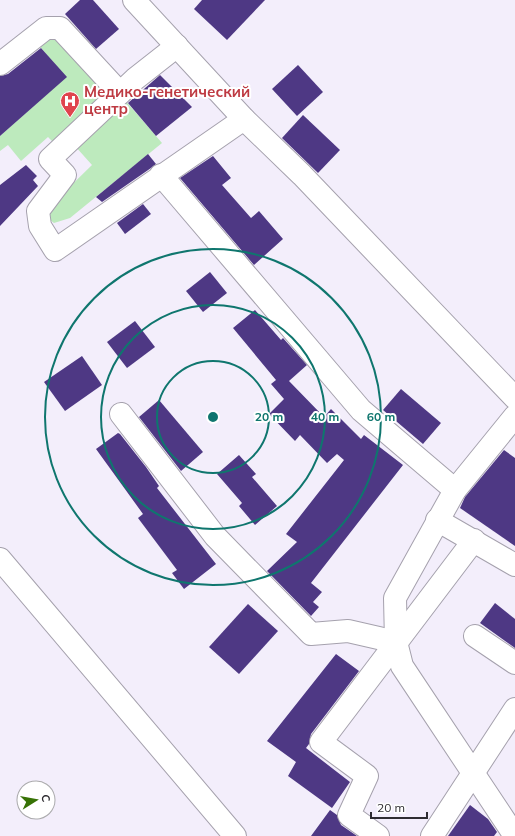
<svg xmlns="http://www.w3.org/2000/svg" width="515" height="836" viewBox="0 0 515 836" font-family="Mulish,sans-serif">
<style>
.green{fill:#bdeabd}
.building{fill:#4e3884}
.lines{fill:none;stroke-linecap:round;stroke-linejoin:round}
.minor-casing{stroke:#a5a1ad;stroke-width:24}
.minor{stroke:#fff;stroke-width:22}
.ring{fill:none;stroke:#0f766e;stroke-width:2}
.labels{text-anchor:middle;stroke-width:4;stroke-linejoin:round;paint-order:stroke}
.health-label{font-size:15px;font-weight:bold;fill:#be3a42;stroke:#fff;text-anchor:start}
.centre{fill:#0f766e;stroke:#fff;stroke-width:2}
.ring-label{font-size:12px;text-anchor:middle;font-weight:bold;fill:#0f766e;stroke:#fff;stroke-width:4;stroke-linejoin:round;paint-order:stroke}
</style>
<rect width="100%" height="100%" fill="#f3eefb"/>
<g class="green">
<polygon points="58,33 108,92 55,144 48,137 21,161 8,145 0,151 0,136 66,77 36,42"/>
<polygon points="124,99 162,143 70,218 54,223 42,214 92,165 75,146"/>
</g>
<g class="building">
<polygon points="80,0 93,0 119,29 96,49 65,14"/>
<polygon points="202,0 265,0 227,40 194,9"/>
<polygon points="41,48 67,77 0,136 0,76 8,74"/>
<polygon points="298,65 323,92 297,116 272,89"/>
<polygon points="160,75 192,107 156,136 128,103"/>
<polygon points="303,115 340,150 318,173 282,138"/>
<polygon points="148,154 156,164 151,168 102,202 96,197"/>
<polygon points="213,156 231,178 222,185 251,218 259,211 283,239 254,265 180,178"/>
<polygon points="26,165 37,176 33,180 38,186 0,226 0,185"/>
<polygon points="143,204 151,214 125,234 117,223"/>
<polygon points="210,272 227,293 203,312 186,291"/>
<polygon points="255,310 281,340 283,338 307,365 289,381 324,417 331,409 361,439 364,435 403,465 311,583 322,592 313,602 319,607 311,616 267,571 297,542 286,534 344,460 337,454 327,463 300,435 295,441 269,414 284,399 271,384 276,380 233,328"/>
<polygon points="135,321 155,347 127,368 107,342"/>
<polygon points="82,356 102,385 65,411 44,382"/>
<polygon points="401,389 441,423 423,444 383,410"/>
<polygon points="159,400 203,452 181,471 139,417"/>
<polygon points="118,433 120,434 146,467 159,486 157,488 216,564 184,589 172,573 177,570 138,518 143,514 96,449"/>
<polygon points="504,450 515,458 515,546 460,508 465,497"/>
<polygon points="239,455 256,474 252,477 277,506 255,525 239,506 242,503 217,474"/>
<polygon points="495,603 515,619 515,648 480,623"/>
<polygon points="248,604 278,631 239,674 209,647"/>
<polygon points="336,654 359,671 311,734 309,744 306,748 350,782 332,808 288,776 296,762 267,741"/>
<polygon points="470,805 488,819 497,832 494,836 448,836"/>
<polygon points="330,810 337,815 341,825 357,836 311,836"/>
</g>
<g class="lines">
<g class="minor-casing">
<g id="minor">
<polyline points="134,0 244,119 302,175 515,398"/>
<polyline points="177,46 135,79 50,159 65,175 38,211 40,226 55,250 244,119"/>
<polyline points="0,64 46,28 60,28 120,93"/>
<polyline points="161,175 361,410 455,490"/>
<polyline points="121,414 215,536 311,634 348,631 396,642"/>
<polyline points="515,416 455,490 395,598 396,642 402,666 515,836"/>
<polyline points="437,520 515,565"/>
<polyline points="0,559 235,836"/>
<polyline points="475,636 515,663"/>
<polyline points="378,836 349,815 367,776 321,742 474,540"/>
<polyline points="432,836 515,709"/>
</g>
</g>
<use href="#minor" class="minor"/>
</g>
<g class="ring">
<circle cx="213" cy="417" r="56"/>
<circle cx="213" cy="417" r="112"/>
<circle cx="213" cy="417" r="168"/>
</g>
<defs>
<g id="hospital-pin" transform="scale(1)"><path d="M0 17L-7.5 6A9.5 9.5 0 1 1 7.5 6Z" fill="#e0444e" stroke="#fff"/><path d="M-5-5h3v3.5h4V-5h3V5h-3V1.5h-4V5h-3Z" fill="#fff"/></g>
</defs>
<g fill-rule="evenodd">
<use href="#hospital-pin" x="70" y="101"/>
</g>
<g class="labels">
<g class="health-label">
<text x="84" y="97">Медико-генетический<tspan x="84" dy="17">центр</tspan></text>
</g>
</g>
<circle cx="213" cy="417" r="6" class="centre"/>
<g class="ring-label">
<text x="269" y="421">20 m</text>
<text x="325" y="421">40 m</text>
<text x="381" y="421">60 m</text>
</g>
<g transform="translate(36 800) rotate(79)"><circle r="19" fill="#ffffff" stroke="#ababad"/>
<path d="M0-3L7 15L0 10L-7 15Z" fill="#377205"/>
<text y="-6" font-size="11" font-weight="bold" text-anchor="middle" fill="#2e2c31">С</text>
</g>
<path d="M371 812v6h56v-6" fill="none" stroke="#2e2c31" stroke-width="2"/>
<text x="377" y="812" font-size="12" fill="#2e2c31" stroke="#ffffff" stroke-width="3" paint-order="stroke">20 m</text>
</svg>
